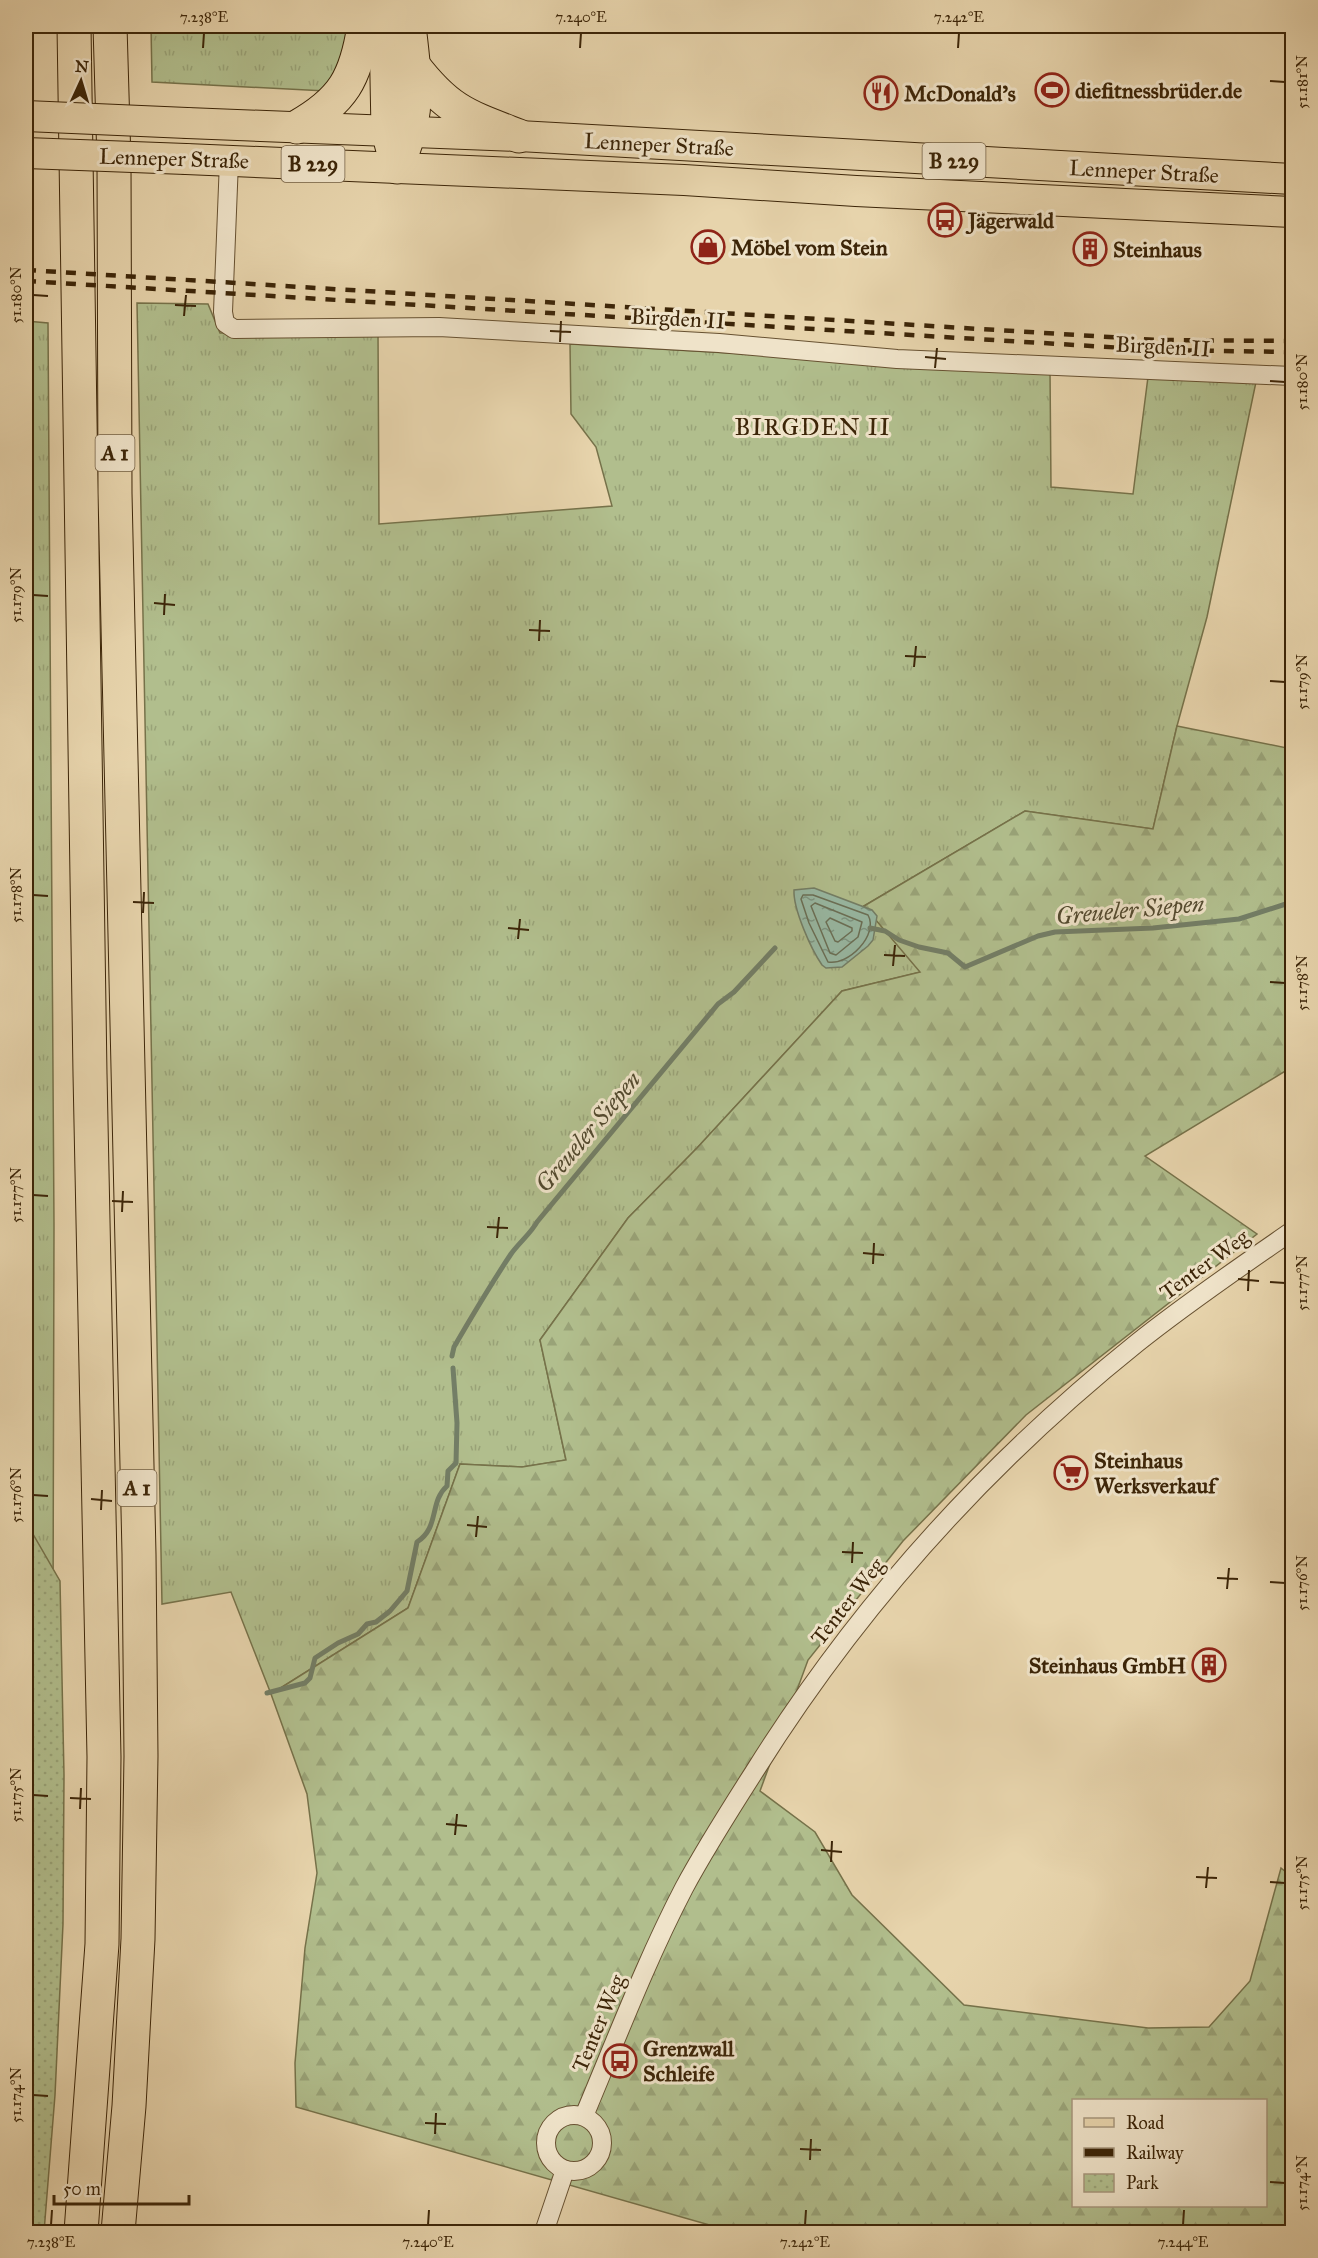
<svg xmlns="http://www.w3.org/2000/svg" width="1318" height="2258" viewBox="0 0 1318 2258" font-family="'IM FELL Great Primer',serif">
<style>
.grass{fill:url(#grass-tufts);stroke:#76724a;stroke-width:1.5}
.forest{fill:url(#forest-firs);stroke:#76724a;stroke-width:1.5;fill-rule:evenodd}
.park{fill:url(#park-dots);stroke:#76724a;stroke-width:1.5}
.water{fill:url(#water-ripples);stroke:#737e66;stroke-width:1.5}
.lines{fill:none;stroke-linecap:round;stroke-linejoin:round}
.shore{stroke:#6a6f56;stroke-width:1.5}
.stream{stroke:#737e66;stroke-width:5}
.street-casing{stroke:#675131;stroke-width:20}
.primary-casing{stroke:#3c2508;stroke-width:32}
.highway-casing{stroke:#3c2508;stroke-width:35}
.street{stroke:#efe3c9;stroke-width:18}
.primary{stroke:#e7d4ac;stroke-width:30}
.highway{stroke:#e7d4ac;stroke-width:33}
.rail{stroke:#3c2508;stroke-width:4.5;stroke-dasharray:10 10;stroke-linecap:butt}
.primary-bridge-casing{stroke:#3c2508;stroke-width:32;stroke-linecap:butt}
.primary-bridge{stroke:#e7d4ac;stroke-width:30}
.ticks{fill:none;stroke:#3c2508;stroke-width:2}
.labels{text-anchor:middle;stroke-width:6;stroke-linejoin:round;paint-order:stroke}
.shield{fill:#efe3c9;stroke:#725e42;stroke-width:1.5}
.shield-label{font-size:21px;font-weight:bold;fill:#3c2508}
.poi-label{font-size:22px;font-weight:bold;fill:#3c2508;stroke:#efe3c9;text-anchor:start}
.street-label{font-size:22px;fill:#3c2508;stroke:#efe3c9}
.neighbourhood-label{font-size:24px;letter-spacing:1.5px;fill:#3c2508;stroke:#efe3c9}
.water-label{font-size:24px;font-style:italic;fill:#534a2f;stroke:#efe3c9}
.neatline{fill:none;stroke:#3c2508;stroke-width:2}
.ticks-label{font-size:15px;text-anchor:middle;fill:#3c2508}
</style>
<defs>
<pattern id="grass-tufts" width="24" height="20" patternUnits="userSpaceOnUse" patternTransform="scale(1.5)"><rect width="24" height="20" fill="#b1be8d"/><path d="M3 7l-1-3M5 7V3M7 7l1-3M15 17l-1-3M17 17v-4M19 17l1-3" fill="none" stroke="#99a378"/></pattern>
<pattern id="forest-firs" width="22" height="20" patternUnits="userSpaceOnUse" patternTransform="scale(1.5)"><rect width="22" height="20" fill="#b1be8d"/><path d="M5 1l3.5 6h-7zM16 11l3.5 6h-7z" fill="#99a378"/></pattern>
<pattern id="park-dots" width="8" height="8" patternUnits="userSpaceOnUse" patternTransform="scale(1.5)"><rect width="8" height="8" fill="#b1be8d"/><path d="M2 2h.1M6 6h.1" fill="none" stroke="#99a378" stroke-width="1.8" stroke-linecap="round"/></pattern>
<pattern id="water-ripples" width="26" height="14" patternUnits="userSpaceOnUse" patternTransform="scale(1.5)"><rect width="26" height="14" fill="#98b9a4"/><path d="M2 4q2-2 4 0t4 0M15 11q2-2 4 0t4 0" fill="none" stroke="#7d9684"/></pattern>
</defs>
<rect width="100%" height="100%" fill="#e7d4ac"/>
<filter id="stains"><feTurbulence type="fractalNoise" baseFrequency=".00333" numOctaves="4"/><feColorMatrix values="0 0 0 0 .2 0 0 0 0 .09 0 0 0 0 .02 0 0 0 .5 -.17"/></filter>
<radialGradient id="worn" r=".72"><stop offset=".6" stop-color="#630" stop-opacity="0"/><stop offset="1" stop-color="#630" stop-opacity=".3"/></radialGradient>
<g class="grass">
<polygon points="151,26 351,26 346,51 326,91 152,82"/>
<polygon points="137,303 208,304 220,333 378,332 379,524 612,506 596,447 571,414 570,344 1050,371 1051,487 1133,494 1148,377 1256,382 1207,617 1177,726 1153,829 1025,811 864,906 921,972 842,991 697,1148 628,1218 540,1340 566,1460 522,1467 460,1464 408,1608 271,1694 231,1592 162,1604"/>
<polygon points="26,321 48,323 54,1225 53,1624 26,1549"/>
</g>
<path class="forest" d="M1177,726L1292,749V1067L1145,1156L1257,1234L1026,1415L903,1541L808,1660L760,1791L815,1832L852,1895L964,2005L1148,2028L1209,2027L1250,1981L1281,1868L1292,1877V2232H734L296,2107L295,2063L305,1948L317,1873L307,1794L271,1694L408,1608L460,1464L522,1467L566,1460L540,1340L628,1218L697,1148L842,991L920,972L864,906L1025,811L1153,829ZM1074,2100H1266V2206H1074Z"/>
<polygon class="park" points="26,1522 60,1581 64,1775 63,1924 55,2095 44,2232 26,2232"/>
<path class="water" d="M814,888L872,910L877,916L873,940L868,946L842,967L826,968L822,965C811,949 793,909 794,890Z"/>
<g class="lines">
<g class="shore">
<path d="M803,895H813L868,915C879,935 848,966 828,962L809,923L801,899Z"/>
<polygon points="815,903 862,922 858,937 836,955 830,953 811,906"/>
<polygon points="830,918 852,928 852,931 838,942 835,941 826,922"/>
</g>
<g class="stream">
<polyline points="870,928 885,931 899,940 919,947 948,953 965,967 1038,936 1055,932 1153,928 1239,919 1292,902"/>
<path d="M452,1356L454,1347C472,1316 491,1284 511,1254C518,1244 532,1232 537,1222L718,1004L734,992L775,948"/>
<path d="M267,1693L305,1683L310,1678L315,1658L338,1643L358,1634L367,1624L376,1622L390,1611L407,1591L417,1542C440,1527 429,1502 447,1486L448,1471L456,1463L457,1423L453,1368"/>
</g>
<g class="street-casing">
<g id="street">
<polyline points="229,161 223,312 225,323 234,329 439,327 719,343 897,359 1292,376"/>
<circle cx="574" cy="2143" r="28"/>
<path d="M584,2116C616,2040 646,1961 684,1888C706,1847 731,1808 756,1769C859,1605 986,1464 1137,1343C1187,1303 1240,1267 1292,1231"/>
<polyline points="544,2232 565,2170"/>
</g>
</g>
<g class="primary-casing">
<g id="primary">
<polyline points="187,123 519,136 1292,179"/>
<polyline points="186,159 684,180 856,191 1292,212"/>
</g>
</g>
<g class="highway-casing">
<g id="highway">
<polyline points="74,26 90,1074 104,1757 102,1944 81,2232"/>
<polyline points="110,26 114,162 115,493 139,1554 141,1756 138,1939 129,2106 118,2232"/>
<polyline points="386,26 388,131 397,166"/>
<path d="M413,65C448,111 467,116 519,136"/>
<path d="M297,127C343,101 356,78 364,26"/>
<path d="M397,167C401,156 406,144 409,132C419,98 413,60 409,26"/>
</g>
</g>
<use href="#street" class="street"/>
<use href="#primary" class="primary"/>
<use href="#highway" class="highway"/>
<g class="rail">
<polyline points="26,270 1158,340 1292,341"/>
<polyline points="26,281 1157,350 1292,352"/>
</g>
<g class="primary-bridge-casing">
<g id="primary-bridge">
<polyline points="26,116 187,123"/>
<polyline points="26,153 186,159"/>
</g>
</g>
<use href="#primary-bridge" class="primary-bridge"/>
</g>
<path class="ticks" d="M203,48L204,33M580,48L581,33M958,48L959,33M1270,81L1285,82M33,295L48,296M175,305L196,306M184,316L186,295M550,331L571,332M560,342L561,321M925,357L946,359M935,368L937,348M1270,381L1285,382M33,595L48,596M154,603L175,605M164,615L165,594M529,630L550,631M539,641L540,620M905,656L926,657M914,667L916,646M1270,681L1285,682M33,895L48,896M133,902L154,903M143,913L144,892M508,928L529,930M518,939L520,919M884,955L905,956M893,966L895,945M1270,982L1285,983M33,1195L48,1196M112,1201L133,1202M122,1212L123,1191M487,1227L508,1228M497,1238L499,1217M863,1253L884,1255M873,1264L874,1243M1238,1279L1259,1281M1270,1282L1285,1283M1248,1291L1249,1270M33,1495L48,1496M91,1499L112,1501M101,1510L102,1490M467,1525L487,1527M476,1537L478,1516M842,1552L863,1553M852,1563L853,1542M1217,1578L1238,1579M1270,1582L1285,1583M1227,1589L1229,1568M33,1795L48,1796M70,1798L91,1799M80,1809L81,1788M446,1824L467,1826M455,1835L457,1814M821,1850L842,1852M831,1862L832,1841M1196,1877L1217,1878M1270,1882L1285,1883M1206,1888L1208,1867M33,2095L48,2096M425,2123L446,2124M435,2134L436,2113M800,2149L821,2150M810,2160L811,2139M1270,2182L1285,2183M51,2225L52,2210M428,2225L429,2210M805,2225L806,2210M1183,2225L1184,2210"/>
<defs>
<g id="stadium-ring" transform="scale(1.725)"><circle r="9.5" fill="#efe3c9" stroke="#8f2418" stroke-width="1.5"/><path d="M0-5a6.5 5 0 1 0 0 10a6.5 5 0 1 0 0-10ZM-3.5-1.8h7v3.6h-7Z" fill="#8f2418"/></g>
<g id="restaurant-ring" transform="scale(1.725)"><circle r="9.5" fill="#efe3c9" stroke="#8f2418" stroke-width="1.5"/><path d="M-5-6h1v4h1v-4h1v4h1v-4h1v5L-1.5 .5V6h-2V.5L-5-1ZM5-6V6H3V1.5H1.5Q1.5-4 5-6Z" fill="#8f2418"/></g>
<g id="bus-ring" transform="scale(1.725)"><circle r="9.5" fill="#efe3c9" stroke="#8f2418" stroke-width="1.5"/><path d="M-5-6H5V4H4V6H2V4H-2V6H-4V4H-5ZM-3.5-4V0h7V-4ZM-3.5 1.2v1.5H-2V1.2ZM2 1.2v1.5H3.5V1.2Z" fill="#8f2418"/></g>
<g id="shop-ring" transform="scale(1.725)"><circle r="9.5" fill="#efe3c9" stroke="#8f2418" stroke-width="1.5"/><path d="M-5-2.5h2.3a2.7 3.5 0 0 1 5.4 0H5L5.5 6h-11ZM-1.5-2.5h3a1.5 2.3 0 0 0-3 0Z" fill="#8f2418"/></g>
<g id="building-ring" transform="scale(1.725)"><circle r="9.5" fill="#efe3c9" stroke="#8f2418" stroke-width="1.5"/><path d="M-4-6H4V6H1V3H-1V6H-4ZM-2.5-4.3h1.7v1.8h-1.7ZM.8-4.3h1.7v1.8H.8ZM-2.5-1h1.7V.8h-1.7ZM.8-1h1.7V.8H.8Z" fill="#8f2418"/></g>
<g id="supermarket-ring" transform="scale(1.725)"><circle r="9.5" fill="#efe3c9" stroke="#8f2418" stroke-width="1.5"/><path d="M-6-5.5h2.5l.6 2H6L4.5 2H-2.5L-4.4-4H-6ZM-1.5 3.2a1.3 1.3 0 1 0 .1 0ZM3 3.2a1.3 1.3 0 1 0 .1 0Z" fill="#8f2418"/></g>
</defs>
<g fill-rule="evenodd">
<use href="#stadium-ring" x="1052" y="90"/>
<use href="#restaurant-ring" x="881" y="93"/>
<use href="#bus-ring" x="945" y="220"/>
<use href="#shop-ring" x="708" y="247"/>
<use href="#building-ring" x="1090" y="249"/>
<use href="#supermarket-ring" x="1071" y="1473"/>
<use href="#building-ring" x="1209" y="1665"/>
<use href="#bus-ring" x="620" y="2061"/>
</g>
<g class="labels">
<g class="shield">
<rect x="922.5" y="143" width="63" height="36" rx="4.5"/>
<rect x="281.5" y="146" width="63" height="36" rx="4.5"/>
<rect x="95.5" y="435" width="39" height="36" rx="4.5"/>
<rect x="117.5" y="1470" width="39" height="36" rx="4.5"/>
</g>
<g class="shield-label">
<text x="954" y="168">B 229</text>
<text x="313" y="171">B 229</text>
<text x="115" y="460">A 1</text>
<text x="137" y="1495">A 1</text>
</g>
<g class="poi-label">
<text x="1075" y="98">diefitnessbrüder.de</text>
<text x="904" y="101">McDonald's</text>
<text x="968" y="228">Jägerwald</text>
<text x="731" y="255">Möbel vom Stein</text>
<text x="1113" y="257">Steinhaus</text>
<text x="1094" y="1468">Steinhaus<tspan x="1094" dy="25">Werksverkauf</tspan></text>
<text x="1186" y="1673" text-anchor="end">Steinhaus GmbH</text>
<text x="643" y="2056">Grenzwall<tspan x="643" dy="25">Schleife</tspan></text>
</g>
<g class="street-label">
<text transform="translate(659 144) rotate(3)" y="8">Lenneper Straße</text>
<text transform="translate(174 158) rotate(2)" y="8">Lenneper Straße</text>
<text transform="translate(1144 171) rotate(3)" y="8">Lenneper Straße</text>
<text transform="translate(678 318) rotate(3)" y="8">Birgden II</text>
<text transform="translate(1163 346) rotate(3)" y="8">Birgden II</text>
<text transform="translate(1204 1264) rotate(-36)" y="8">Tenter Weg</text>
<text transform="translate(847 1601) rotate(-52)" y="8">Tenter Weg</text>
<text transform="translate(598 2023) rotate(-67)" y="8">Tenter Weg</text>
</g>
<g class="neighbourhood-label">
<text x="813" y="435">BIRGDEN II</text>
</g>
<g class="water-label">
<text transform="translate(1130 910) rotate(-5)" y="8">Greueler Siepen</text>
<text transform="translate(588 1132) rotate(-50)" y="8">Greueler Siepen</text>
</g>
</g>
<rect width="1318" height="2258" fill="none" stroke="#e7d4ac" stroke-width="66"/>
<rect x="1072" y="2099" width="195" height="108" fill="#efe3c9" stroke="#a7977c" stroke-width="1.5"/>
<rect x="1084" y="2118" width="30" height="9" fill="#e7d4ac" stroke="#a7977c" stroke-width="1.5"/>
<text x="1126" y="2129" font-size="18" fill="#3c2508">Road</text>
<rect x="1084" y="2148" width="30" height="9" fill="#3c2508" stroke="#a7977c" stroke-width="1.5"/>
<text x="1126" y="2159" font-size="18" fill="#3c2508">Railway</text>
<rect x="1084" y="2174" width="30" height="18" fill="url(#park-dots)" stroke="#a7977c" stroke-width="1.5"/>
<text x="1126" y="2189" font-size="18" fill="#3c2508">Park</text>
<g transform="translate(81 81) rotate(4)" stroke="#efe3c9" stroke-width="4.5" paint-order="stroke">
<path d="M0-4.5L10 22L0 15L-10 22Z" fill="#3c2508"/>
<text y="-9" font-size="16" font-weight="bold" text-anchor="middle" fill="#3c2508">N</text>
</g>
<path d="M54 2195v9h135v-9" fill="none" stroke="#3c2508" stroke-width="3"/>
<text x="63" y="2195" font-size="18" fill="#3c2508" stroke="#efe3c9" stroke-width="4.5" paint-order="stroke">50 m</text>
<rect x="33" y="33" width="1252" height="2192" class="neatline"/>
<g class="ticks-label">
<text x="204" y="22">7.238°E</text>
<text x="581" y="22">7.240°E</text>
<text x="959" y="22">7.242°E</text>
<text transform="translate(1302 82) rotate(-90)" y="5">51.181°N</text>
<text transform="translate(16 295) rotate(-90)" y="5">51.180°N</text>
<text transform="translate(1302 382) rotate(-90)" y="5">51.180°N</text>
<text transform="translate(16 595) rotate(-90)" y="5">51.179°N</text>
<text transform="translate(1302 682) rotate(-90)" y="5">51.179°N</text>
<text transform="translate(16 895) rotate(-90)" y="5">51.178°N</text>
<text transform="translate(1302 983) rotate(-90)" y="5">51.178°N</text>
<text transform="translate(16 1195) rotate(-90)" y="5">51.177°N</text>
<text transform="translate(1302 1283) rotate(-90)" y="5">51.177°N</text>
<text transform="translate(16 1495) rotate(-90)" y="5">51.176°N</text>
<text transform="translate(1302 1583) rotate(-90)" y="5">51.176°N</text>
<text transform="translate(16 1795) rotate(-90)" y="5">51.175°N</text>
<text transform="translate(1302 1883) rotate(-90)" y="5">51.175°N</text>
<text transform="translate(16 2095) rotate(-90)" y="5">51.174°N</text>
<text transform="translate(1302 2183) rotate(-90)" y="5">51.174°N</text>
<text x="51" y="2247">7.238°E</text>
<text x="428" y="2247">7.240°E</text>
<text x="805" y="2247">7.242°E</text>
<text x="1183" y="2247">7.244°E</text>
</g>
<rect width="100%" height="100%" filter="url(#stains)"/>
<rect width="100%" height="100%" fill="url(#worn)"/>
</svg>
